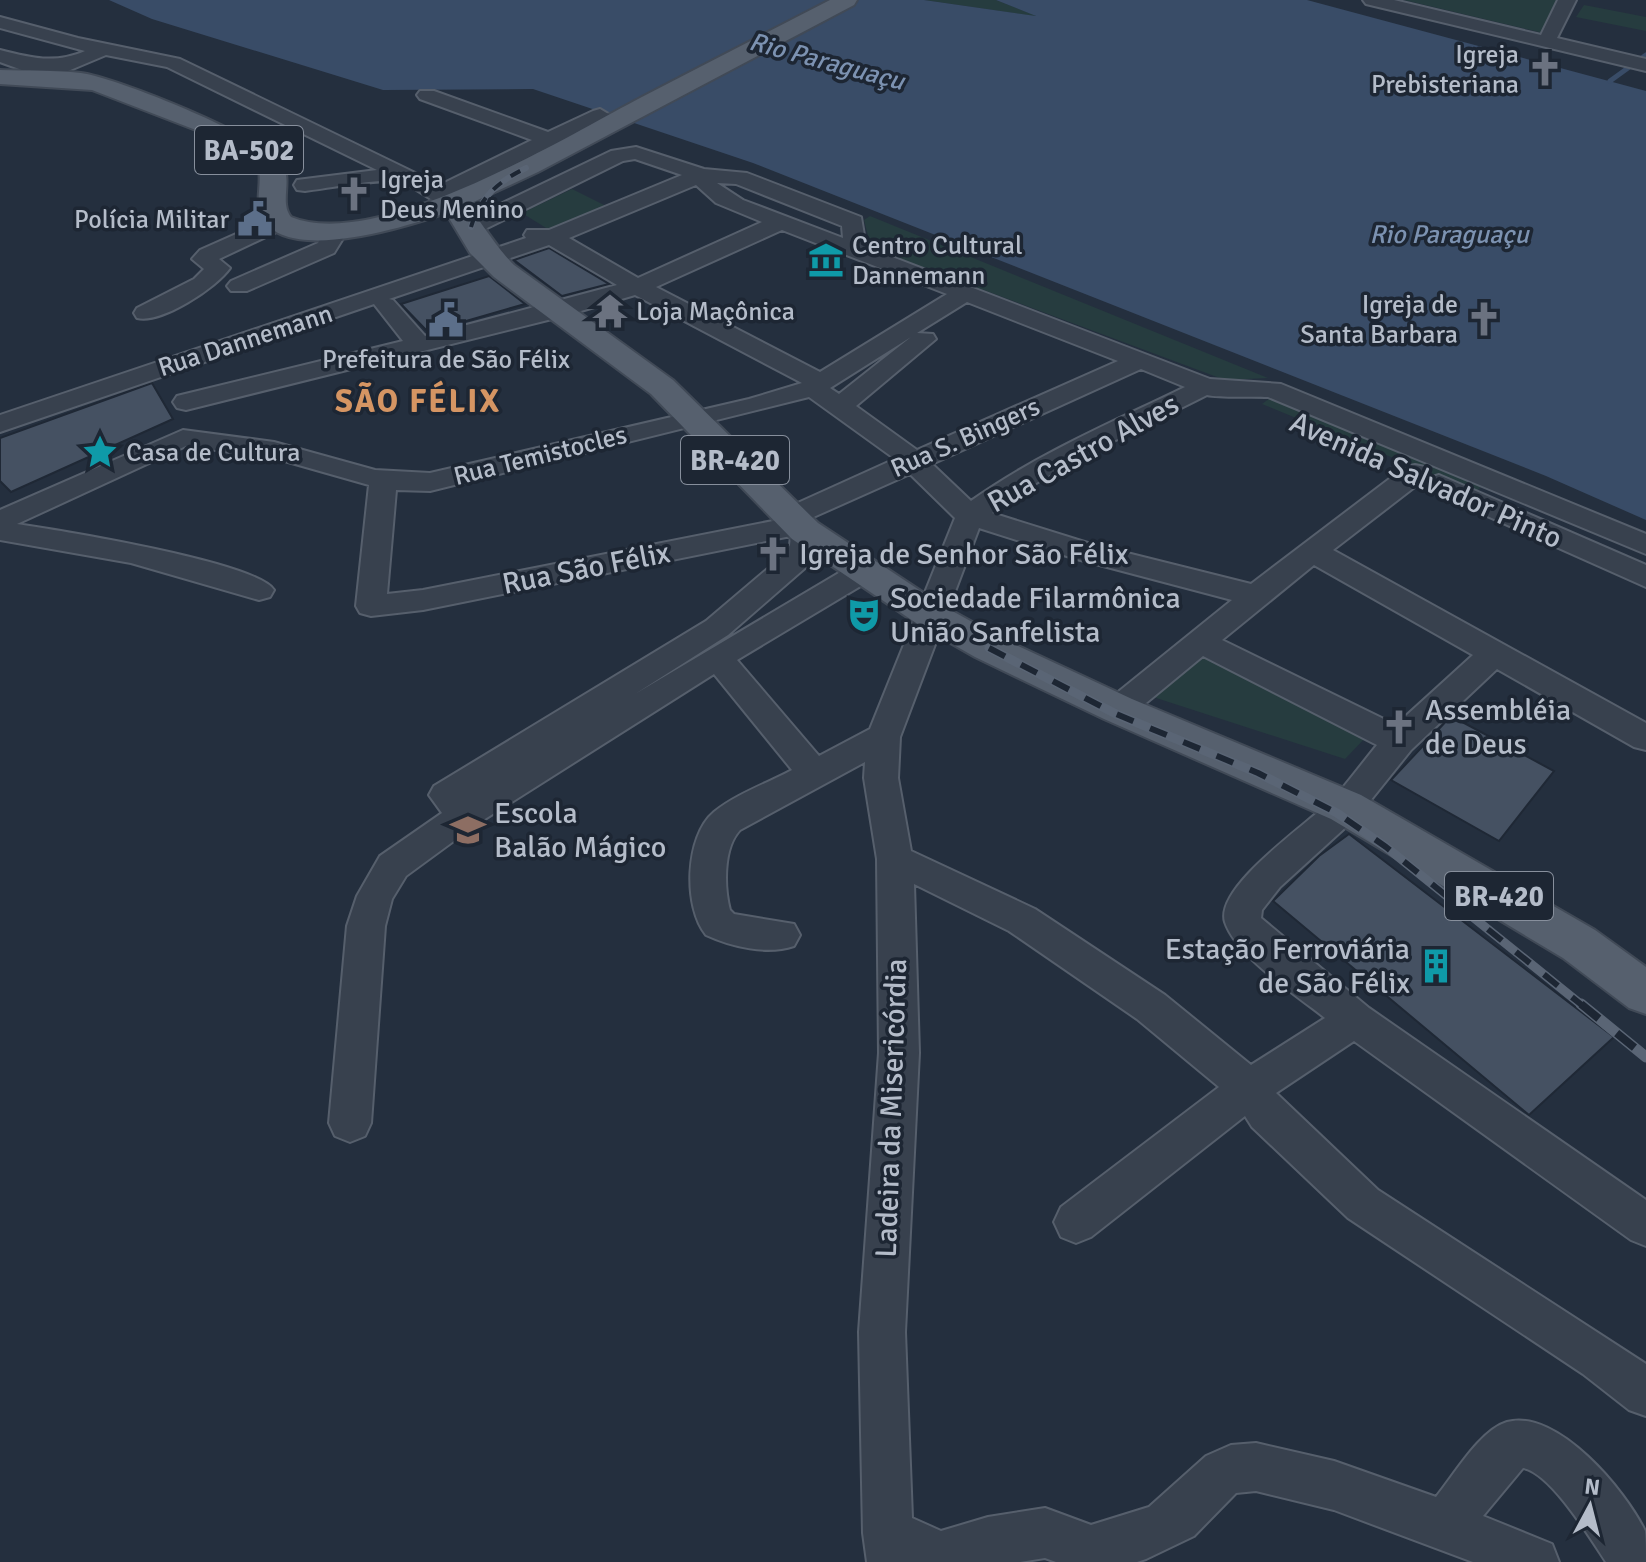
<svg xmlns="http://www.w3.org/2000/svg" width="1646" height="1562" viewBox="0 0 1646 1562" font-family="Signika,sans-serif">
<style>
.green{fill:#263c3f}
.water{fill:#394c67}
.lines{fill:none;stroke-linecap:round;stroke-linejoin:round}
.stream{stroke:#394c67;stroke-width:5}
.building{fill:#455162;stroke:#1f2835;stroke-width:2}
.minor-casing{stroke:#565f6c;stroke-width:4}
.major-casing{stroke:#414a57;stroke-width:4}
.minor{fill:#38414e;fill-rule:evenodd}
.major{fill:#56606e;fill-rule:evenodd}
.rail-far2-casing{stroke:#5a6575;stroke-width:6}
.rail-far1-casing{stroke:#5a6575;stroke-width:9}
.rail-casing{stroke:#5a6575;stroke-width:11}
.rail-far2{stroke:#1d2633;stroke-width:4;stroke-dasharray:11;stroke-linecap:butt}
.rail-far1{stroke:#1d2633;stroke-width:6;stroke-dasharray:18;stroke-linecap:butt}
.rail{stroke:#1d2633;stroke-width:8;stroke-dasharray:23;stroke-linecap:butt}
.labels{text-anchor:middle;stroke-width:7;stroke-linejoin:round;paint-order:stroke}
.far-poi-label{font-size:26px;fill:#b4bcc9;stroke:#1d2633;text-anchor:start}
.far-water-label{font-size:26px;font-style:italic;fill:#7c92b1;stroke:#1d2633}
.far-street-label{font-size:26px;fill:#b4bcc9;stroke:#1d2633}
.shield{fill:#1d2633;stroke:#878f9c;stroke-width:2}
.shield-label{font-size:28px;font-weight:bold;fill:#b4bcc9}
.street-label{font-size:30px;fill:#b4bcc9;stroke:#1d2633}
.poi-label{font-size:30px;fill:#b4bcc9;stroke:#1d2633;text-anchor:start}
.far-district-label{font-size:32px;font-weight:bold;letter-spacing:2px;fill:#d59563;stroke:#1d2633}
</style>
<rect width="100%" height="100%" fill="#242f3e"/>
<g class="green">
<polygon points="924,0 996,0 1040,17"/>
<polygon points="1404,0 1569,0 1551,35"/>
<polygon points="1584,5 1646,17 1646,31 1576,17"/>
<polygon points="572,189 608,207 551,231 522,213"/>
<polygon points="870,216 1268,378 1225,380 871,248 864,220"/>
<polygon points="1270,398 1484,484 1476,492 1262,404"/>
<polygon points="1204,648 1367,736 1345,759 1147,695"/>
</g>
<polygon class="water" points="109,0 924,0 1036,16 996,0 1307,0 1646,91 1646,520 1546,476 753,163 533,89 383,90 152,19"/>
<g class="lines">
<polyline class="stream" points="1610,81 1646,55"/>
</g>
<g class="building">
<polygon points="549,248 609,284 562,296 514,260"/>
<polygon points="489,276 525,304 428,332 401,304"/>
<polygon points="152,383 173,419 11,492 0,481 0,438"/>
<polygon points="1451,716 1554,771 1499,841 1391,780"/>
<polygon points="1349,834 1614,1037 1529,1115 1273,901 1319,856"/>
</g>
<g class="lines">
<g class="minor-casing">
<g id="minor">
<polygon points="1363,0 1394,0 1541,35 1558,0 1576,0 1557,38 1646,59 1646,71 1366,4"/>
<path d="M0,17L78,38L180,59L440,185L532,140L420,99L417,95L420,91H434L548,132L593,111L600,109L610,115L607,119L455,194L462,202L459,207C439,211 420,188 401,182C386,177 324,189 305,191L297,190L294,185L297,180L377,170L167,67L106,55L68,71L22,70L0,62V50C31,58 55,64 85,51L0,28Z"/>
<path d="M636,147L704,169L747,173L861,217L866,247L1210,379L1281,384L1646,534V554L1268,397C1252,396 1220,398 1207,395C1135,432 1057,464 992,513L1091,544L1251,584L1405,467L1415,465L1425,467L1429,473L1425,479L1333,550L1646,723V750L1634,747L1497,669L1411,750L1358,816L1280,887L1262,910L1261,918L1369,1008L1646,1200V1246L1631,1240L1354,1041L1276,1093L1378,1190L1646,1364V1416L1629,1410L1583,1374L1348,1218L1252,1127L1245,1116L1091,1237L1076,1243L1061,1237L1054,1222L1061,1207L1219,1087L1137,1019L1009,931L914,884L919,1053L905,1332L912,1518L941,1531L988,1517L1045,1508L1091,1525L1149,1507L1206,1456L1231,1445L1256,1443L1334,1461L1436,1497C1454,1475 1480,1430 1507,1422C1557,1408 1626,1491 1645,1531C1646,1540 1646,1553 1646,1562H1606C1590,1538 1551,1473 1523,1468L1483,1516L1552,1544L1559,1562H1473L1334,1510L1256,1491L1236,1493L1194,1536L1146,1559L1137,1562H1056L1045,1558L1020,1562H867L863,1533L859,1332L879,1053L877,859L864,778L865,762L740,830C723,848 724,887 730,910L734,914L794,924L800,935L794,946C767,955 732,947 706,935C683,907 685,836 714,812C736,794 768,783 792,770L714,674L477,824L406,876L392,899L385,926L371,1123L365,1136L350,1142L335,1136L329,1123L347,926L357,896L380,856L442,813L429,795L434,786L706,621L785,554L790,545L791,536L423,610L371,616L360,613L356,606L369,485L274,458L186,446L17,524C57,530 257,562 274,590L270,597L259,600L131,563L0,540V510L183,430L274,442L375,470L430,473L749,399L802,383L635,295L564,316L186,410L177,408L173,402L177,396L403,341L374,304L0,432V415L526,238L524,235L527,230H549L682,175L635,159L623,161L479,232H463L460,227L463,222L611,151ZM717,183L736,184L842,226L843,238L743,200ZM696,185L716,203L762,222L638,278L569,238ZM782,230L947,294L820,372L656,287ZM549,245L617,285L425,336L393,300L389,299ZM967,302L1118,361L917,450L856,406L936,339L933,334L917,333ZM911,337L839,394L830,388ZM1141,369L1185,387C1113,422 1037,454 971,501L932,464ZM809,397L895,459L780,511L776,517L778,520L423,590L387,594L396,490L430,491ZM910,474L955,518L870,729L819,756L737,660L874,578L879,571L874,564L864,561L854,564L635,694L728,635L805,568L820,545L819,531L809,519ZM979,528L1073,558L1232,600L1107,701L1102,709L1107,717L1118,721L1129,717L1203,656L1377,745C1363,762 1350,780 1335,797C1312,821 1214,886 1225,922C1236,956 1296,995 1325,1018L1251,1065L1165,995L1035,909L911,851L898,778L900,737ZM1314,565L1473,655L1396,725L1222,640Z"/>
<path d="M279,215L287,217L290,222L287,227L219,259L230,268C216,288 161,324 137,318L134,313L137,308L194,279L204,269L192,259L200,250Z"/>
<polygon points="336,225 347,232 334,253 247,291 231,291 227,286 231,281 318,243 328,227"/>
<polygon points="1439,475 1646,565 1646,587 1429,490 1425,484 1429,478"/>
</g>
</g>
<g class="major-casing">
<path id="major" d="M830,0H857L854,5L538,172L467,205C484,225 495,246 514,265L673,380L818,523L945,607L1003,639L1132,699L1361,795L1595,930L1646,967V1014L1629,1008L1563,958L1331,819L1104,719L975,657L919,625L792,539L651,394L494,277L470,253L446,213C408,226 289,264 263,219C254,204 262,186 259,170L201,132L92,90L0,84V70C27,71 54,70 81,73C115,77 264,137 282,164C293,180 279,202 291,217C377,252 562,139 640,98C703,65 766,33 830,0Z"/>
</g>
<use href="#minor" class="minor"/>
<use href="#major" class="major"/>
<g class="rail-far2-casing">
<path id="rail-far2" d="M471,227C480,197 499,181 526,168"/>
</g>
<g class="rail-far1-casing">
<polyline id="rail-far1" points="989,648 1116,714 1258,773 1337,813 1386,847 1583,1006"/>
</g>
<g class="rail-casing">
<polyline id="rail" points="1581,1004 1646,1057"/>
</g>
<use href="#rail-far2" class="rail-far2"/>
<use href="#rail-far1" class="rail-far1"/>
<use href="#rail" class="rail"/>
</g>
<defs>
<g id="church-bare" transform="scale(2.76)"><path d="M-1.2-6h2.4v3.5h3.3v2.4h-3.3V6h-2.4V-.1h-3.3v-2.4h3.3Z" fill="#6b7280" stroke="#1d2633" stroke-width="2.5" paint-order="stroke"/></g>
<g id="civic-bare" transform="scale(2.76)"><path d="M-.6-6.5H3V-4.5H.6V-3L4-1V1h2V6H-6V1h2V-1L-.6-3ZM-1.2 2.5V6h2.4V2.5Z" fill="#5c6f8a" stroke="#1d2633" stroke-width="2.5" paint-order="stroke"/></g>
<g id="museum-bare" transform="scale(2.76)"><path d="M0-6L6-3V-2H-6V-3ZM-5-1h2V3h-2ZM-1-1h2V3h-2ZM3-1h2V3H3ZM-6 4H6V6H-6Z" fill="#0f9aa8" stroke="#1d2633" stroke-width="2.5" paint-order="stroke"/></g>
<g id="temple-bare" transform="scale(2.76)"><path d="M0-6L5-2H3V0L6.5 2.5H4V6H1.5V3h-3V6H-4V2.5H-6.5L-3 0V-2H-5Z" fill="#6b7280" stroke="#1d2633" stroke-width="2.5" paint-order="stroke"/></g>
<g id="sight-bare" transform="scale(2.76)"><path d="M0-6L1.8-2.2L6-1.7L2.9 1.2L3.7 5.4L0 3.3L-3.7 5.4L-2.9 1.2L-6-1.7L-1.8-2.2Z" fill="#0f9aa8" stroke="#1d2633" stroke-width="2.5" paint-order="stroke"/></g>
<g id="theatre-bare" transform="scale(2.76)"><path d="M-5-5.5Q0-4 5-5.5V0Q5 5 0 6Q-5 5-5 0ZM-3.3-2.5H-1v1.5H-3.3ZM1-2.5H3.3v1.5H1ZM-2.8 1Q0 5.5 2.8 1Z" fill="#0f9aa8" stroke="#1d2633" stroke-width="2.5" paint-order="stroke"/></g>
<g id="school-bare" transform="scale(2.76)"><path d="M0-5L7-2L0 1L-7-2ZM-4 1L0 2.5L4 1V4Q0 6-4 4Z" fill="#8d6e63" stroke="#1d2633" stroke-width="2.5" paint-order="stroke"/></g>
<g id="building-bare" transform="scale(2.76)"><path d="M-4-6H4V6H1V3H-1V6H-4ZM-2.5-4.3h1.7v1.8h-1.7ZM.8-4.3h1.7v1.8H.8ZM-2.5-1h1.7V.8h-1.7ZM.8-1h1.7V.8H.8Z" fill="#0f9aa8" stroke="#1d2633" stroke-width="2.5" paint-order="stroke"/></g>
</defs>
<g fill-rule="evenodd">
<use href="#church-bare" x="1545" y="69"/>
<use href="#church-bare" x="354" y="194"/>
<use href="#civic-bare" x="255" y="219"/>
<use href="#museum-bare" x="826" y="260"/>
<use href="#temple-bare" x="610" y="311"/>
<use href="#church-bare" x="1484" y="319"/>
<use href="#civic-bare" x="446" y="320"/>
<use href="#sight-bare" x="100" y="452"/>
<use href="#church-bare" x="773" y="554"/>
<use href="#theatre-bare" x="864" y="615"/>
<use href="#church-bare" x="1399" y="727"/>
<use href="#school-bare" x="468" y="830"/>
<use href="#building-bare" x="1436" y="966"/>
</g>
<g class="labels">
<g class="far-poi-label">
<text x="1519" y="63" text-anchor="end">Igreja<tspan x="1519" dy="30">Prebisteriana</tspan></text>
<text x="380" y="188">Igreja<tspan x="380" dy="30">Deus Menino</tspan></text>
<text x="229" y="228" text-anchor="end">Polícia Militar</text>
<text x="852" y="254">Centro Cultural<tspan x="852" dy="30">Dannemann</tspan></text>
<text x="1458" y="313" text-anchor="end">Igreja de<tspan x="1458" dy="30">Santa Barbara</tspan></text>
<text x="636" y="320">Loja Maçônica</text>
<text x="446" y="368" text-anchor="middle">Prefeitura de São Félix</text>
<text x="126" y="461">Casa de Cultura</text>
</g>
<g class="far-water-label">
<text transform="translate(827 61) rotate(15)" y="9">Rio Paraguaçu</text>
<text x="1449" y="243">Rio Paraguaçu</text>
</g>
<g class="far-street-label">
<text transform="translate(245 340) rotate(-18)" y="9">Rua Dannemann</text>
<text transform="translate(965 437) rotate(-24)" y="9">Rua S. Bingers</text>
<text transform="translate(540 455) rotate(-14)" y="9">Rua Temistocles</text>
</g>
<g class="shield">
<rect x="195" y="126" width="108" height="48" rx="6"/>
<rect x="681" y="436" width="108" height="48" rx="6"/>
<rect x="1445" y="872" width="108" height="48" rx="6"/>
</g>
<g class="shield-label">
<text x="249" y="160">BA-502</text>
<text x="735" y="470">BR-420</text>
<text x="1499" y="906">BR-420</text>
</g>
<g class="street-label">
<text transform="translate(1083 453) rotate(-29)" y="10">Rua Castro Alves</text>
<text transform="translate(1426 480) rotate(24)" y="10">Avenida Salvador Pinto</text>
<text transform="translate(586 568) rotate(-11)" y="10">Rua São Félix</text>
<text transform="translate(891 1108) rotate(-88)" y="10">Ladeira da Misericórdia</text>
</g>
<g class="poi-label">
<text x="799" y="564">Igreja de Senhor São Félix</text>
<text x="890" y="608">Sociedade Filarmônica<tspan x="890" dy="34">União Sanfelista</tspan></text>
<text x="1425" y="720">Assembléia<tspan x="1425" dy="34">de Deus</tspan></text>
<text x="494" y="823">Escola<tspan x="494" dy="34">Balão Mágico</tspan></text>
<text x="1410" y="959" text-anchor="end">Estação Ferroviária<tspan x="1410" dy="34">de São Félix</tspan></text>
</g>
<g class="far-district-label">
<text x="418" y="412">SÃO FÉLIX</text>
</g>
</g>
<g transform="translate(1590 1506) rotate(7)" stroke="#1d2633" stroke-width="6" paint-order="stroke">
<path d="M0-6L14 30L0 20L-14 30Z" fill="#b4bcc9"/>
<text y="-12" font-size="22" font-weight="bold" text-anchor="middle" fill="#b4bcc9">N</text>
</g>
</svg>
